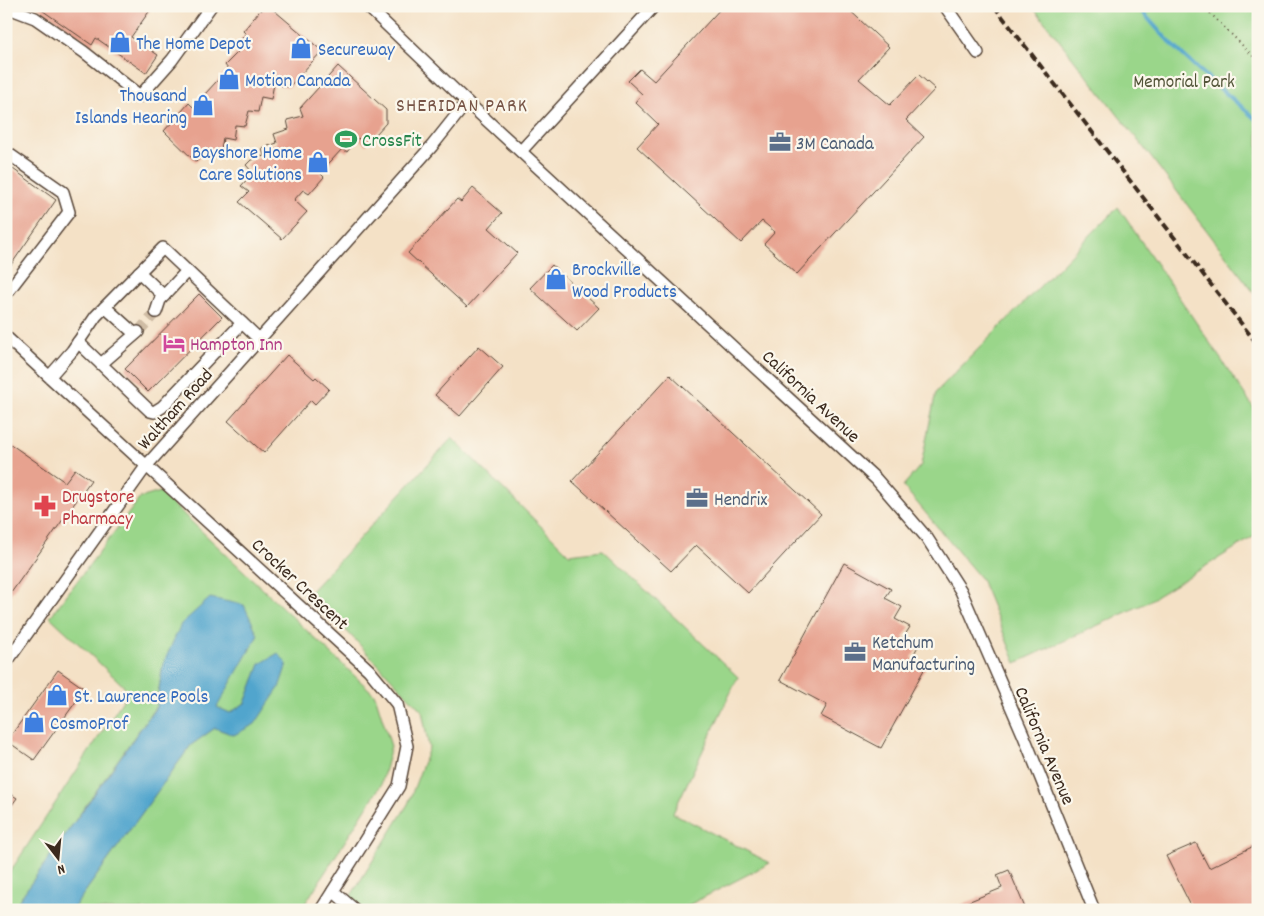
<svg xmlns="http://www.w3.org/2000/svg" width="1264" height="916" viewBox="0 0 1264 916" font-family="Dekko,sans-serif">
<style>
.green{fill:#9ad68a;stroke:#6a8054}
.water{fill:#51a5cd;stroke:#466876}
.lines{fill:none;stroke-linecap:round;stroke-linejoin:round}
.stream{stroke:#51a5cd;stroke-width:4}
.building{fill:#e7a28f}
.minor-tunnel{stroke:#cfbca4;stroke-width:11;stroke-dasharray:11 5.5;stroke-linecap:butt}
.minor-casing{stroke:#574537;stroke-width:14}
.path{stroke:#574537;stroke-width:2;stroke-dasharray:1 4;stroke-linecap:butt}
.minor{stroke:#fff;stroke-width:11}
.rail{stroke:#3b2a1e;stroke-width:4;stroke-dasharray:8 4;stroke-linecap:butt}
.labels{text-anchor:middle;stroke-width:4.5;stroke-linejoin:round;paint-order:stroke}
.shop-label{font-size:19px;fill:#366cbe;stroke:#fbf7ec;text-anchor:start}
.park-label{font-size:19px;fill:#535539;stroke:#fbf7ec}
.leisure-label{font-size:19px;fill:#27864d;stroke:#fbf7ec;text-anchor:start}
.service-label{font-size:19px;fill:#4e5e75;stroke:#fbf7ec;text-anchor:start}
.hotel-label{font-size:19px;fill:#b23c85;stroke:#fbf7ec;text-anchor:start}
.street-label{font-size:19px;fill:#3b2a1e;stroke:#fbf7ec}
.health-label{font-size:19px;fill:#be3a42;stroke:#fbf7ec;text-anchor:start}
.neighbourhood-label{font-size:20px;letter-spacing:1px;fill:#775446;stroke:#fbf7ec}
</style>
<rect width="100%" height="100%" fill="#fbf7ec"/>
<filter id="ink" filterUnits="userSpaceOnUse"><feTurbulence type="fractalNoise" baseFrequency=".02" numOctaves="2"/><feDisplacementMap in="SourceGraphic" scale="10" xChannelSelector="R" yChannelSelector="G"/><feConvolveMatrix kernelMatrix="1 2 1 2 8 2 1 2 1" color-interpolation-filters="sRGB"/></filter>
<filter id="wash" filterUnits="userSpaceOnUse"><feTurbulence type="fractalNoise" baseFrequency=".0096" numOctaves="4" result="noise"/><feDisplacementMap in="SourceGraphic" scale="20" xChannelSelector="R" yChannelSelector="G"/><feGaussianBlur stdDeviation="1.12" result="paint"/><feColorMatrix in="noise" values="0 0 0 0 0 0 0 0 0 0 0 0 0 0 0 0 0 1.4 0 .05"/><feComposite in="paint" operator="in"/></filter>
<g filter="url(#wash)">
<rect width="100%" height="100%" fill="#f4e1c6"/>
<g class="green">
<polygon points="1032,6 1258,6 1258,298 1144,148"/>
<polygon points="1118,207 1258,414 1258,534 1144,604 1016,663 981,579 903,486 921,465 936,392"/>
<polygon points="452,438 569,554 603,550 738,677 673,813 770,863 679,910 342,910 408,804 429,748 422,711 310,592"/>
<polygon points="160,492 375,695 391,746 381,785 301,910 72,910 191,745 215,728 234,735 260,665 245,703 230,713 216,707 258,635 163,664 156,706 12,910 6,910 6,878 129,691 50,617 140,498"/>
</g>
<polygon class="water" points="210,598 244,605 258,635 217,707 230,713 245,703 260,664 278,653 287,664 279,688 255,724 234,735 215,728 191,745 72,910 12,910 156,707 163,664 181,624"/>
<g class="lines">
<path class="stream" d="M1138,6C1172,50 1217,85 1258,121"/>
</g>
<g id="blocks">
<g class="building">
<polygon points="36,6 153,6 131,37 158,55 146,73 96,38 92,45"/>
<polygon points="264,6 269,6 322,51 289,87 274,84 271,99 261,97 258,112 249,111 245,126 235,125 233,140 223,138 220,154 216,157 208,149 196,162 164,131 189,103 193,107 228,69 225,65 238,52 234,47 246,34 243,31"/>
<polygon points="723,6 845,6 889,47 859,79 890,105 919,75 935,89 906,120 924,137 797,274 764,244 775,232 762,221 741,243 637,147 658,124 635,102 642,94 628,81 640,69 654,81"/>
<polygon points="338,66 386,110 386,123 366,145 358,138 347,152 342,149 320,173 324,177 309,194 303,190 294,200 307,212 282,239 239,202 249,192 241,186 253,173 246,165 251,160 264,156 262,148 277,143 274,134 289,129 287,120 303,116 300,108"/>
<polygon points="13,169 56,200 6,272 6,179"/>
<polygon points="473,188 502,213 489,228 517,253 467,307 408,253 457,199 461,202"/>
<polygon points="552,265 599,308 577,331 530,288"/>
<polygon points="199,294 222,317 148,392 125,369"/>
<polygon points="479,346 503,367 460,416 435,395"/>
<polygon points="287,355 314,379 316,377 329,389 315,404 311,400 264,453 228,421"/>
<polygon points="670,375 821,514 748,593 696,545 671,571 572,481"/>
<polygon points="6,441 65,482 75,469 91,480 6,600"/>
<polygon points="844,563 891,589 885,598 902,607 895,619 910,627 903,638 918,646 912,658 926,666 881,748 821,716 827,705 780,680"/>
<polygon points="58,670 85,689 34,760 7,741"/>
<polygon points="6,791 17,798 6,813"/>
<polygon points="1196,843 1209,868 1258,844 1258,910 1193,910 1166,856"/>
<polygon points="1009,870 1026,910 948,910 1002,888 997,875"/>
</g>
</g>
</g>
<g filter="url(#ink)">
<use href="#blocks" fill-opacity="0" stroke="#574537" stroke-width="1"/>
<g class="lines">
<polyline class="minor-tunnel" points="138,332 156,312"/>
<g class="minor-casing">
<g id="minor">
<polyline points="367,6 467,102 876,479 927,538 961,591 1023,734 1094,910"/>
<polyline points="945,6 978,53"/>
<polyline points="6,7 35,18 84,52 140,96 172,60 211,6"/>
<polyline points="521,151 654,6"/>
<polyline points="6,152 63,192 69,212 6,294"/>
<polyline points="139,272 164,296"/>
<polyline points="105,307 135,334"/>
<polyline points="156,312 160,300 187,271"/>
<polyline points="6,337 369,670 397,704 407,746 399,786 321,910"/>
<polyline points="78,342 150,411 154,412 162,407 242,323"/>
<polyline points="101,364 138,332"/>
<polyline points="50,376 72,351 96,316 163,248 259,339"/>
<polyline points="6,663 147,465 432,146 467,102"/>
<polyline points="333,891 355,910"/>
</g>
</g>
<polyline class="path" points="1203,6 1258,61"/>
<use href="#minor" class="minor"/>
<polyline class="rail" points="994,6 1258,345"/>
</g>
</g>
<defs>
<g id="shop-bare" transform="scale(1.725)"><path d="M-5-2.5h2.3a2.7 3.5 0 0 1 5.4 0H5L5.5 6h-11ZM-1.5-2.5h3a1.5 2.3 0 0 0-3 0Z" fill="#3f7fe0" stroke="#fbf7ec" stroke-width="2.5" paint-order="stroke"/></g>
<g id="stadium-bare" transform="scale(1.725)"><path d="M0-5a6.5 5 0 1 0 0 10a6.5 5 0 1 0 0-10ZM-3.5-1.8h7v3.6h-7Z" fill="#2e9e5b" stroke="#fbf7ec" stroke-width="2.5" paint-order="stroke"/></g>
<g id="office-bare" transform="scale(1.725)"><path d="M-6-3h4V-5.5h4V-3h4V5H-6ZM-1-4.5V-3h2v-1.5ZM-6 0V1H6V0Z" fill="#5c6f8a" stroke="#fbf7ec" stroke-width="2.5" paint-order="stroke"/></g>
<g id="hotel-bare" transform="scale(1.725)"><path d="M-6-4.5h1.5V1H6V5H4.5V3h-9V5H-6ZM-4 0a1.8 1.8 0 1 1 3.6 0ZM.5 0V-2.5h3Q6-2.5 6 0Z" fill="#d1479c" stroke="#fbf7ec" stroke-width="2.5" paint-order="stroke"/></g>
<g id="pharmacy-bare" transform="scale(1.725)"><path d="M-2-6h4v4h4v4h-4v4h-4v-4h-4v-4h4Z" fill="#e0444e" stroke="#fbf7ec" stroke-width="2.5" paint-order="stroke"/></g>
</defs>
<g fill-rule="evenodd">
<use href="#shop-bare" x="120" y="42"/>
<use href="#shop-bare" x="301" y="48"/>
<use href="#shop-bare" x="229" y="79"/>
<use href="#shop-bare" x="203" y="105"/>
<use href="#stadium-bare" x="346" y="139"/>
<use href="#office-bare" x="780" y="142"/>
<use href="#shop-bare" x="318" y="162"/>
<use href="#shop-bare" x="556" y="279"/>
<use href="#hotel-bare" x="174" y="343"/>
<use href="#office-bare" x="697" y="498"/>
<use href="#pharmacy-bare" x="45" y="506"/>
<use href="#office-bare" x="855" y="652"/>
<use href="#shop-bare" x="57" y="695"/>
<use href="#shop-bare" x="34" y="722"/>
</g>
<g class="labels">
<g class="shop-label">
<text x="136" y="49">The Home Depot</text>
<text x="318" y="55">Secureway</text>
<text x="245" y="86">Motion Canada</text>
<text x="187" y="101" text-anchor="end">Thousand<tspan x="187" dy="22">Islands Hearing</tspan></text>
<text x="302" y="158" text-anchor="end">Bayshore Home<tspan x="302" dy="22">Care Solutions</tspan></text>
<text x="572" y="275">Brockville<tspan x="572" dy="22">Wood Products</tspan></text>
<text x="74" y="702">St. Lawrence Pools</text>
<text x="50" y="729">CosmoProf</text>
</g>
<g class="park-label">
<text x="1184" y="87">Memorial Park</text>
</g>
<g class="leisure-label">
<text x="362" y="146">CrossFit</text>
</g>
<g class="service-label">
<text x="796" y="149">3M Canada</text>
<text x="714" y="505">Hendrix</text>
<text x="872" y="648">Ketchum<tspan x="872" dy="22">Manufacturing</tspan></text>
</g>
<g class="hotel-label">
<text x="190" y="350">Hampton Inn</text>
</g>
<g class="street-label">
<text transform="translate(812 395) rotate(43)" y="7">California Avenue</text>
<text transform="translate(174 408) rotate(-48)" y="7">Waltham Road</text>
<text transform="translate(301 583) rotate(43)" y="7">Crocker Crescent</text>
<text transform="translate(1046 745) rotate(67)" y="7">California Avenue</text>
</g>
<g class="health-label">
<text x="62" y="502">Drugstore<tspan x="62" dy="22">Pharmacy</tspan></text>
</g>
<g class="neighbourhood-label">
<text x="462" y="111">SHERIDAN PARK</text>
</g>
</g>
<rect width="1264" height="916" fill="none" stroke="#fbf7ec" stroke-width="25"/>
<g transform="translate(58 858) rotate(164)" stroke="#fbf7ec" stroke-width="4" paint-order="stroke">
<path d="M0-4L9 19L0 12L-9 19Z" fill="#3b2a1e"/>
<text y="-8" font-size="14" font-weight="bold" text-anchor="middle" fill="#3b2a1e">N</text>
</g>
</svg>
